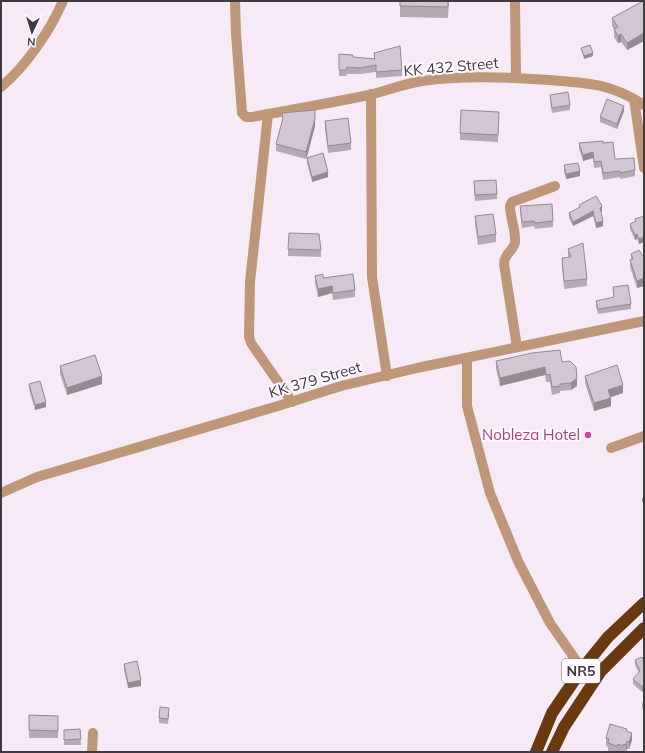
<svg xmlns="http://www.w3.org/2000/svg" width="645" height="753" viewBox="0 0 645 753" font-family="Mulish,sans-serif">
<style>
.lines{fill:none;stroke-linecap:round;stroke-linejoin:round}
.minor{stroke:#be9678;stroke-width:10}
.highway{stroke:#693a10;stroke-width:12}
.wall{fill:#b4aab5}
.shaded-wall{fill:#928b93}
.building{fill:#d1c6d2;stroke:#928b93}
.hotel-dot{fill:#d1479c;stroke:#fffaff;stroke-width:1.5}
.labels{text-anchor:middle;stroke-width:4;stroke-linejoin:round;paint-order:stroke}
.shield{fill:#fffaff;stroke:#797479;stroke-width:1}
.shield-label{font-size:14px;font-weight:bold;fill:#3f3a3f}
.street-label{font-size:15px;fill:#3f3a3f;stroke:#fffaff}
.hotel-label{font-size:15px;fill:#b23c85;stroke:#fffaff;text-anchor:end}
</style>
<rect width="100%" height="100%" fill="#f6eaf6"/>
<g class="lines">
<g class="minor">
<path d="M235,1L236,34L242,113L246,117H252C291,110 330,103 369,95C386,91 403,84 422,81C462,75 509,77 549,80C588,83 610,83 644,105"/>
<polyline points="515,1 516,77"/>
<path d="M1,87C26,66 50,31 63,1"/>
<polyline points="371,94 372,277 387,376"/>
<polyline points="634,99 644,168"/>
<polyline points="268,114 250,282 249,337 251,343 292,402"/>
<path d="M517,347L504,264C504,253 514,251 515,242C516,230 510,218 510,206L512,202L555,186"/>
<polyline points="467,358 467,406 490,493 518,561 550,623 582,669"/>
<polyline points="611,448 644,436"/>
<polyline points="1,493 37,477 278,406 341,386 417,368 644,321"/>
<polyline points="92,752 93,733"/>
</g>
<g class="highway">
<polyline points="536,752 552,713 582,669 608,637 644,603"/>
<polyline points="552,752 564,727 601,671 644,628"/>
</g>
</g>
<g class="wall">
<polygon points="400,1 449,1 448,18 400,17"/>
<polygon points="644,1 644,41 627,50 621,42 618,43 614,37 614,29 612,26 612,18"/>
<polygon points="581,48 593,56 584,59 581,50"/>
<polygon points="374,53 402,70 402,76 376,78 376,72 360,74 347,74 346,76 339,76 339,54 353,57 374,59"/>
<polygon points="550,95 570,105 570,110 552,113 550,100"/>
<polygon points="624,111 617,129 600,122 600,117"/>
<polygon points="282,113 315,126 307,158 328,177 312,182 307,163 307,158 306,159 276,151 276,144 282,121"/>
<polygon points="499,120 498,142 460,140 460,133"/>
<polygon points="325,121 351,143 351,150 328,153 325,129"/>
<polygon points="579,143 603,143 615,159 635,170 635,176 620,179 620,177 603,180 601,167 594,168 593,158 583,161 579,149"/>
<polygon points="564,165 580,176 566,179 564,171"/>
<polygon points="474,187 497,194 497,199 475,201"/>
<polygon points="579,205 602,211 601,212 603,226 596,228 593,216 573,226 569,218 569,213 579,208"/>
<polygon points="520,206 553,221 553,227 535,229 534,226 522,228 520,211"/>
<polygon points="475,216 496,234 496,242 478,245 475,224"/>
<polygon points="644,216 644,242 639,244 637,239 635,240 630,229 630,224 635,222 635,219"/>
<polygon points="288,249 321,250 321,257 288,256"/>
<polygon points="568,249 587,279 587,286 564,289 562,265 562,258 568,257"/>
<polygon points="631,254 643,256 644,255 644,286 637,288 630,267 630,260 631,260"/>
<polygon points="315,276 355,290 355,297 333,300 332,293 318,297 315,283"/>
<polygon points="613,287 631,304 631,309 598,314 596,306 596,301 614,297"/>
<polygon points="496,361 562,362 577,386 571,390 560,391 560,393 552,395 550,382 546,382 545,375 500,386 496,369"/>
<polygon points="60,366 102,384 67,395 60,374"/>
<polygon points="585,376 623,393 610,397 611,406 594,411 585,383"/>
<polygon points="29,384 46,407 35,410 29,389"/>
<polygon points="644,497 644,505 642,502 642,499"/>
<polygon points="635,660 644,662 644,689 642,692 633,684 633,679 639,673 635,665"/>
<polygon points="124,664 141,686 128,688 124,670"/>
<polygon points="644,702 644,711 642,708 642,703"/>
<polygon points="169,713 168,724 159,723 159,718"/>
<polygon points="29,715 58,716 58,738 29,738"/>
<polygon points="80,729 81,745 64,745 64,730"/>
<polygon points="627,731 632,740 629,749 627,749 626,752 611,752 608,751 608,747 606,746 606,738"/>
</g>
<g class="shaded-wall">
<polygon points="644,33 644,41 627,50 627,43"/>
<polygon points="621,34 621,42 618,43 618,36"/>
<polygon points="593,53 593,56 584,59 584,56"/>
<polygon points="624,106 624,111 617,129 617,124"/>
<polygon points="315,110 315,126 306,159 306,152"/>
<polygon points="593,152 593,158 583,161 583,155"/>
<polygon points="580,171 580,176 566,179 566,174"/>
<polygon points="328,172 328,177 312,182 312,177"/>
<polygon points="602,206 602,211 600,213 600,208"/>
<polygon points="593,211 593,216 573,226 573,222"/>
<polygon points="603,221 603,226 596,228 596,223"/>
<polygon points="637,234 637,239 635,240 635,235"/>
<polygon points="644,237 644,242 639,244 639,239"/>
<polygon points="644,278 644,286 637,288 637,281"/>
<polygon points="332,286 332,293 318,297 318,289"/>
<polygon points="545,367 545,375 500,386 500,378"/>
<polygon points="102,376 102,384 67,395 67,388"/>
<polygon points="577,378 577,386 571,390 571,383"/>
<polygon points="623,385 623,393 608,398 608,390"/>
<polygon points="611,398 611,406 594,411 594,403"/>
<polygon points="46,402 46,407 35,410 35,405"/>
<polygon points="141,680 141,686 128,688 128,683"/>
<polygon points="644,684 644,689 642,692 642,687"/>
<polygon points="632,733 632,740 629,749 629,742"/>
<polygon points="627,741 627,749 626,752 626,745"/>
</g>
<g class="building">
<polygon points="400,1 448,1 448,7 400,6"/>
<polygon points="643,1 644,1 644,33 627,43 621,34 618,36 614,29 618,27 612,18"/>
<polygon points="590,45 593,53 584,56 581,48"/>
<polygon points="400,46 402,70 376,72 376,65 360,68 347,67 346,70 339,70 339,54 353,55 353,57 375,59 374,53"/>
<polygon points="568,92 570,105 552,108 550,95"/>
<polygon points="607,99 624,106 617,124 600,117"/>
<polygon points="315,110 315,119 306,152 276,144 283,118 282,113"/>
<polygon points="461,110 499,112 498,135 460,133"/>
<polygon points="348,118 351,143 328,146 325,121"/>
<polygon points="603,141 603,143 613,142 615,159 634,158 635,170 620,173 620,171 603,173 601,161 594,162 593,152 583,155 579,143"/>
<polygon points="323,153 328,172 312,177 307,158"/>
<polygon points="578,163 580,171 566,174 564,165"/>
<polygon points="496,180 497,194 475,195 474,181"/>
<polygon points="596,196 602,206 600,208 603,221 596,223 593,211 573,222 569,213 580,207 579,205"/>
<polygon points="552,204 553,221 535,223 534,221 522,222 520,206"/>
<polygon points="493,214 496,234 478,237 475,216"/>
<polygon points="644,216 644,237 639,239 637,234 635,235 630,224 636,221 635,219"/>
<polygon points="289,233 319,234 321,250 288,249"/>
<polygon points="583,243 587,279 564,281 562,258 571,257 568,249"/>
<polygon points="639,250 643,256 644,255 644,278 637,281 630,260 633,259 631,254"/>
<polygon points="323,274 323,278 353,274 355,290 333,293 332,286 318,289 315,276"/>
<polygon points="628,285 631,304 598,309 596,301 614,297 613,287"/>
<polygon points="560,350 562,362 570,361 576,367 577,378 571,383 560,384 560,386 552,387 550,374 546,375 545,367 500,378 496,361 532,353"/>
<polygon points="95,355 102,376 67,388 60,366"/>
<polygon points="617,365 623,385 608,390 611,398 594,403 585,376"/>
<polygon points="40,381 46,402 35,405 29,384"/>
<polygon points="644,497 644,502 642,499"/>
<polygon points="642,657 644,662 644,684 642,687 633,679 640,671 635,660"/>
<polygon points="137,661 141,680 128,683 124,664"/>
<polygon points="160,707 169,708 168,719 159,718"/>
<polygon points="29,715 58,716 58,731 29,730"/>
<polygon points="610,724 627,729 626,731 632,733 629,742 627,741 626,745 624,744 623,746 618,744 617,746 608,743 609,739 606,738"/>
<polygon points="80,729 81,739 64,740 64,730"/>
</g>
<circle class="hotel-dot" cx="588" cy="435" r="4"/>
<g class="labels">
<rect class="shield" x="562" y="659" width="38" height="24" rx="3"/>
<g class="shield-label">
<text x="581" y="676">NR5</text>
</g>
<g class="street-label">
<text transform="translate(451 67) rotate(-5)" y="5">KK 432 Street</text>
<text transform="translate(315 380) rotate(-16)" y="5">KK 379 Street</text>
</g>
<g class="hotel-label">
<text x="580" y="440">Nobleza Hotel</text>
</g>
</g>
<rect width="645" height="753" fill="none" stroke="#3f3a3f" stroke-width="4"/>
<g transform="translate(32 32) rotate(184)" stroke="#fffaff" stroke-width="3" paint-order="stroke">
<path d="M0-3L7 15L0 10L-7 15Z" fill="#3f3a3f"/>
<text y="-6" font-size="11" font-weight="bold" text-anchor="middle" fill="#3f3a3f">N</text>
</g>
</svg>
